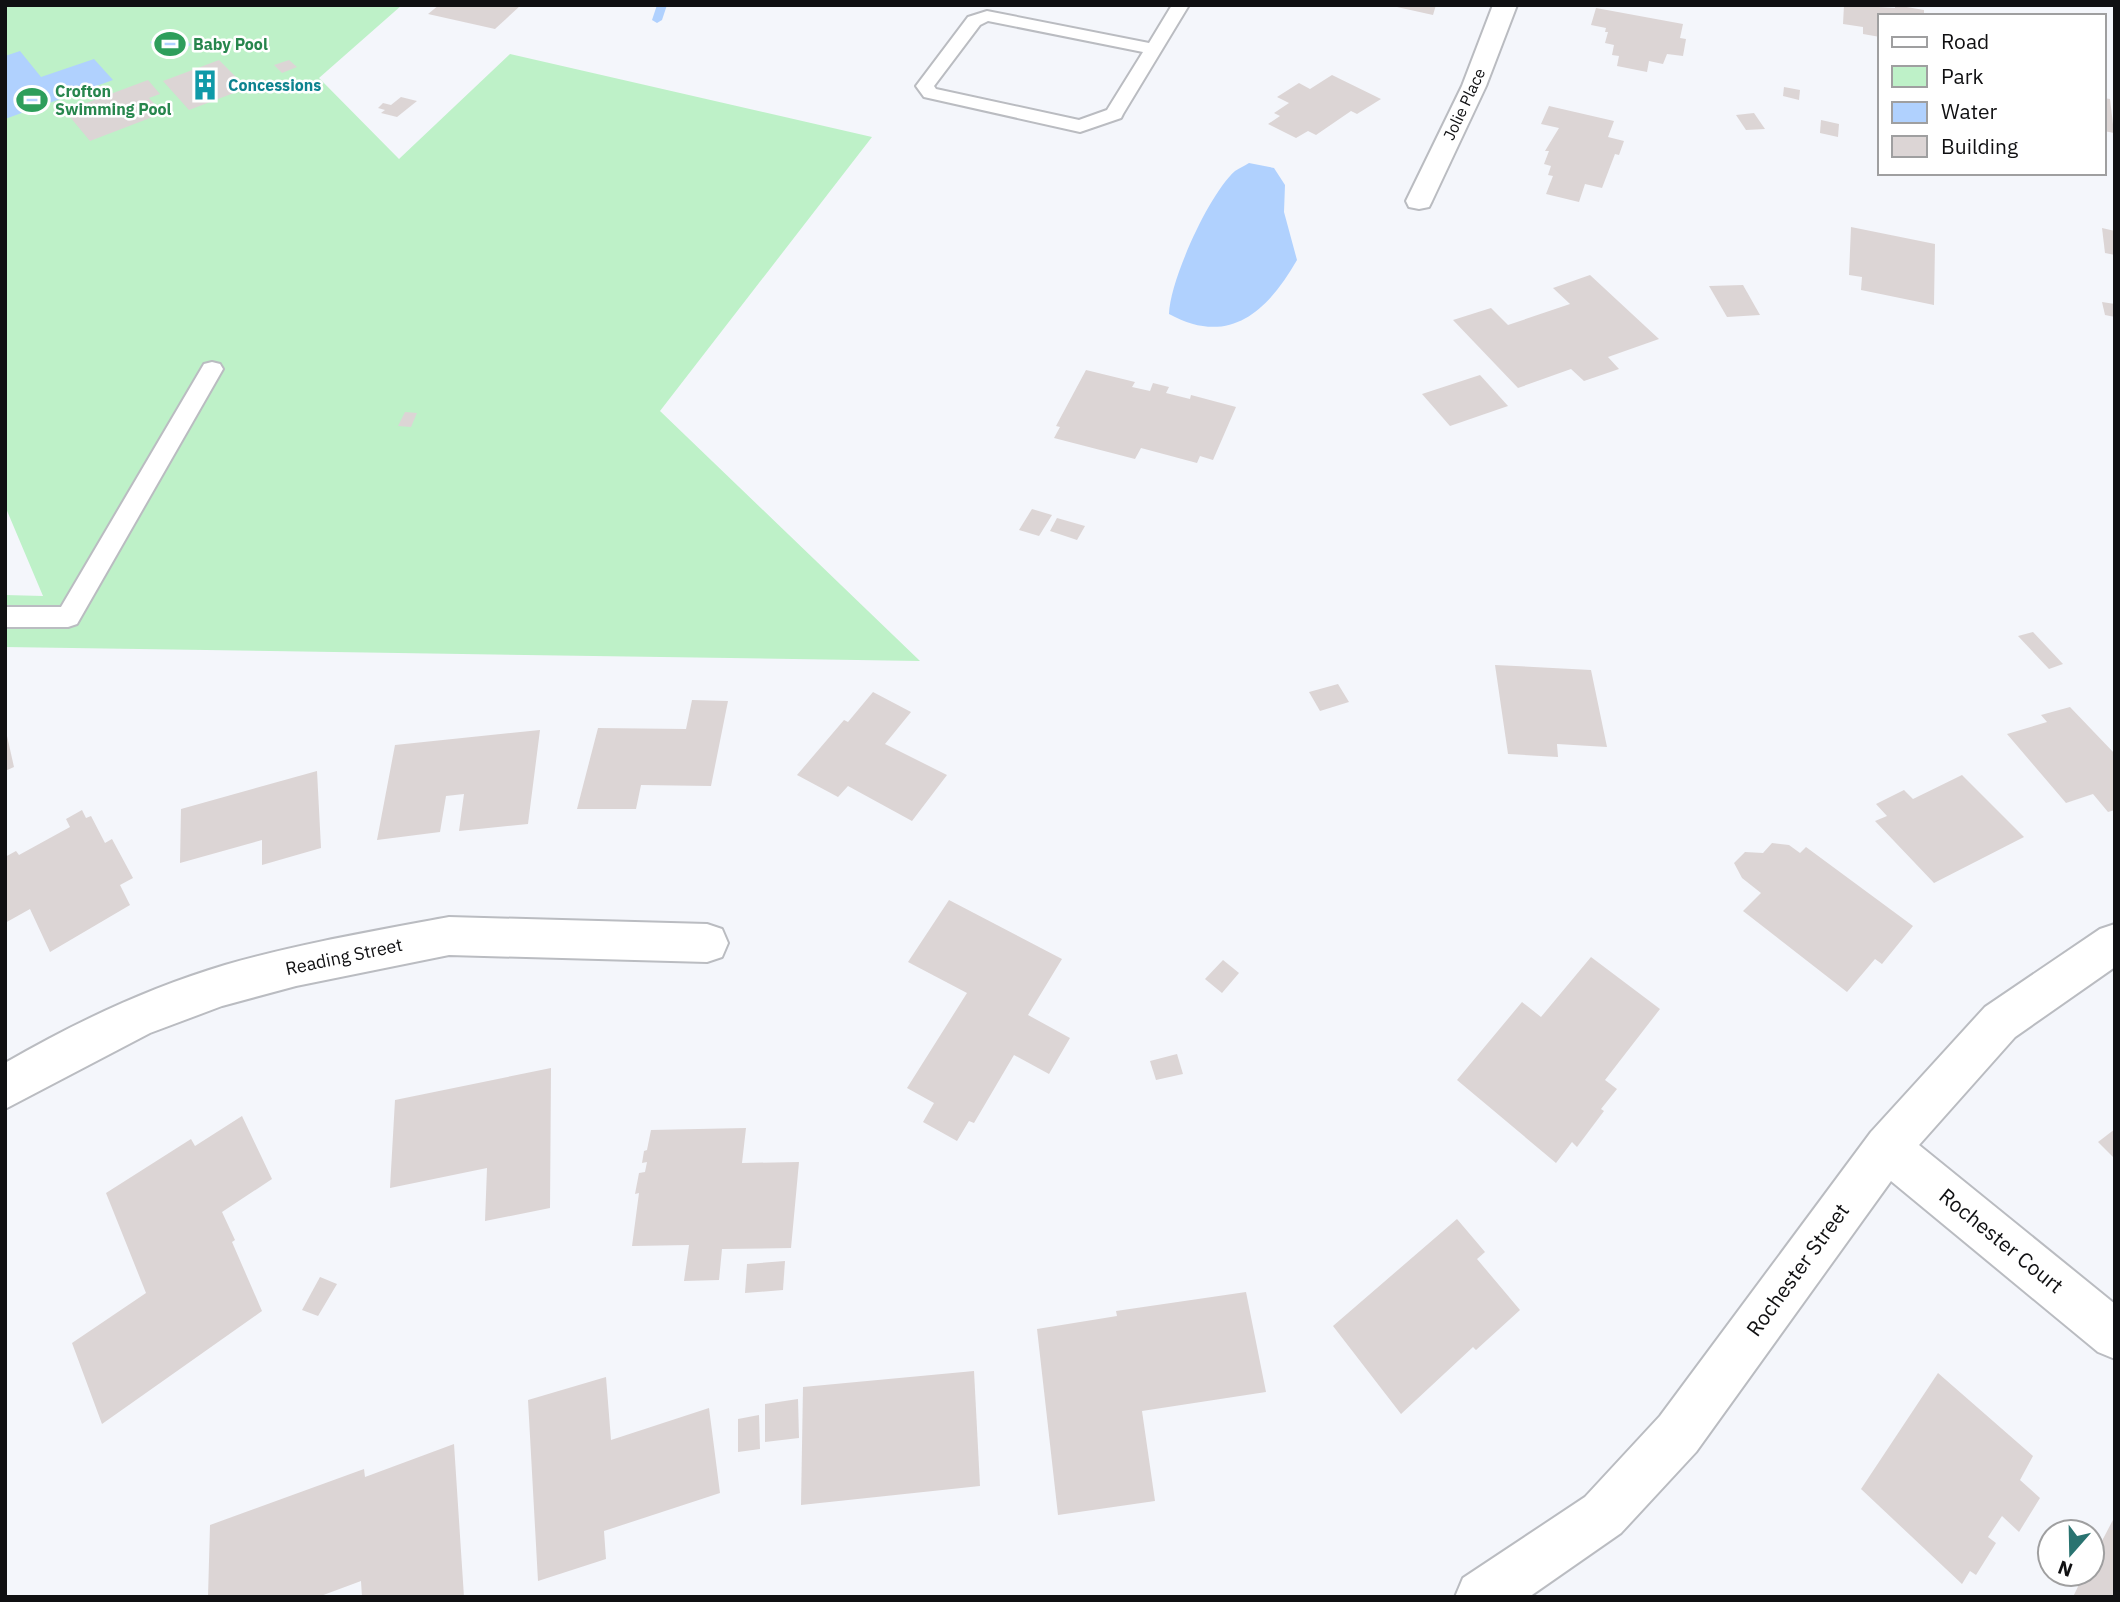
<svg xmlns="http://www.w3.org/2000/svg" width="2120" height="1602" viewBox="0 0 2120 1602" font-family="'IBM Plex Sans',sans-serif">
<style>
.green{fill:#bef1c8}
.water{fill:#b0d1fe}
.lines{fill:none;stroke-linecap:round;stroke-linejoin:round}
.stream{fill:#b0d1fe;fill-rule:evenodd}
.building{fill:#dcd5d5}
.service-casing{stroke:#babcc1;stroke-width:4}
.minor-casing{stroke:#babcc1;stroke-width:4}
.service{fill:#fff;fill-rule:evenodd}
.minor{fill:#fff;fill-rule:evenodd}
.labels{text-anchor:middle;stroke-width:5;stroke-linejoin:round;paint-order:stroke}
.far-leisure-label{font-size:16px;font-weight:bold;fill:#27864d;stroke:#fff;text-anchor:start}
.far-culture-label{font-size:16px;font-weight:bold;fill:#0d838f;stroke:#fff;text-anchor:start}
.far-street-label{font-size:16px;fill:#101012;stroke:#fff}
.street-label{font-size:18px;fill:#101012;stroke:#fff}
.near-street-label{font-size:21px;fill:#101012;stroke:#fff}
</style>
<rect width="100%" height="100%" fill="#f4f6fb"/>
<polygon class="green" points="5,5 402,5 319,78 399,159 510,54 872,137 660,411 920,661 5,647 5,595 43,596 5,506"/>
<g class="water">
<polygon points="178,32 191,45 162,56 150,42"/>
<polygon points="20,51 41,77 94,59 113,80 5,119 5,56"/>
<path d="M1249,163L1274,168L1285,185L1284,212L1297,260C1267,312 1229,347 1169,314C1170,280 1209,194 1235,171C1239,168 1245,166 1249,163Z"/>
</g>
<g class="lines">
<polygon class="stream" points="657,5 667,5 662,20 657,23 652,20"/>
</g>
<g class="building">
<polygon points="439,5 521,5 495,29 428,14"/>
<polygon points="1388,5 1436,5 1433,15"/>
<polygon points="1844,5 1895,8 1895,5 1924,10 1924,16 1880,16 1880,37 1863,34 1863,27 1843,24"/>
<polygon points="1596,8 1683,24 1680,38 1686,39 1683,56 1667,54 1663,64 1649,61 1647,72 1617,66 1619,56 1612,55 1614,45 1605,43 1608,32 1605,32 1606,28 1591,25"/>
<polygon points="219,60 247,88 189,110 163,81"/>
<polygon points="289,60 297,67 282,73 274,65"/>
<polygon points="1332,75 1381,99 1357,114 1351,111 1316,135 1308,131 1296,138 1268,124 1280,116 1274,113 1289,103 1277,97 1299,83 1310,89"/>
<polygon points="148,80 160,94 149,98 163,113 90,141 65,111"/>
<polygon points="1784,87 1800,90 1799,100 1783,96"/>
<polygon points="401,97 417,101 397,117 381,113 385,110 378,108 383,103 391,105"/>
<polygon points="2104,98 2110,99 2114,133 2104,131"/>
<polygon points="1549,106 1614,121 1608,137 1624,141 1619,155 1615,154 1602,188 1585,184 1579,202 1546,194 1553,176 1548,175 1551,166 1544,164 1549,151 1545,151 1559,128 1541,124"/>
<polygon points="1754,113 1765,129 1746,130 1736,115"/>
<polygon points="1821,120 1839,124 1838,137 1820,133"/>
<polygon points="1851,227 1935,244 1934,305 1861,290 1862,277 1849,275"/>
<polygon points="2102,228 2115,231 2115,255 2105,253"/>
<polygon points="1590,275 1659,339 1608,357 1619,369 1584,381 1571,369 1518,388 1453,320 1491,308 1508,325 1570,304 1553,288"/>
<polygon points="1743,285 1760,315 1727,317 1709,286"/>
<polygon points="2102,302 2115,304 2115,317 2105,315"/>
<polygon points="1086,370 1135,382 1132,387 1150,391 1153,383 1169,387 1166,393 1190,399 1191,395 1236,407 1213,460 1200,456 1197,463 1141,448 1135,459 1054,438 1060,427 1056,426"/>
<polygon points="1480,375 1508,406 1450,426 1422,394"/>
<polygon points="405,412 417,413 411,427 398,426"/>
<polygon points="1032,509 1052,515 1039,536 1019,530"/>
<polygon points="1057,518 1085,526 1077,540 1050,531"/>
<polygon points="2033,632 2063,664 2049,669 2018,636"/>
<polygon points="1495,665 1591,670 1607,747 1557,744 1558,757 1508,754"/>
<polygon points="1338,684 1349,702 1320,711 1309,692"/>
<polygon points="873,692 911,712 885,744 947,775 912,821 848,786 838,797 797,775 844,720 848,722"/>
<polygon points="692,700 728,701 711,786 641,785 636,809 577,809 598,728 686,729"/>
<polygon points="2070,707 2115,754 2115,810 2108,812 2093,794 2066,803 2007,734 2047,722 2041,715"/>
<polygon points="5,727 14,767 5,771"/>
<polygon points="540,730 528,824 459,831 464,794 446,796 440,832 377,840 395,745"/>
<polygon points="317,771 321,848 262,865 262,840 180,863 181,809"/>
<polygon points="1962,775 2024,837 1934,883 1875,821 1887,816 1876,804 1904,790 1913,799"/>
<polygon points="82,810 86,818 91,816 105,843 112,839 133,878 120,885 130,905 50,952 30,909 5,923 5,857 16,851 19,855 70,827 66,819"/>
<polygon points="1772,843 1789,845 1800,853 1806,847 1913,926 1882,964 1875,959 1847,992 1743,911 1761,893 1742,878 1734,863 1745,852 1763,853"/>
<polygon points="949,900 1062,959 1028,1015 1070,1038 1049,1074 1014,1055 974,1123 969,1121 957,1141 923,1122 934,1103 907,1088 967,993 908,962"/>
<polygon points="1591,957 1660,1009 1605,1080 1617,1089 1601,1109 1604,1111 1577,1147 1572,1142 1556,1163 1457,1080 1522,1002 1541,1017"/>
<polygon points="1223,960 1239,973 1222,993 1205,979"/>
<polygon points="1177,1054 1183,1074 1156,1080 1150,1061"/>
<polygon points="551,1068 550,1208 485,1221 487,1168 390,1188 395,1100"/>
<polygon points="242,1116 272,1179 222,1212 235,1240 232,1242 262,1311 102,1424 72,1343 146,1293 106,1193 191,1139 195,1146"/>
<polygon points="746,1128 742,1163 799,1162 791,1248 722,1249 719,1280 684,1281 689,1245 632,1246 639,1193 635,1194 639,1173 645,1172 647,1162 642,1163 644,1151 647,1150 651,1130"/>
<polygon points="2115,1129 2115,1159 2098,1142"/>
<polygon points="1457,1219 1485,1252 1477,1259 1520,1310 1476,1350 1473,1347 1401,1414 1333,1326"/>
<polygon points="785,1261 783,1290 745,1293 747,1264"/>
<polygon points="320,1277 337,1284 318,1316 302,1310"/>
<polygon points="1246,1292 1266,1392 1142,1411 1155,1501 1058,1515 1037,1329 1117,1316 1116,1311"/>
<polygon points="974,1371 980,1486 801,1505 803,1387"/>
<polygon points="1938,1373 2033,1456 2020,1480 2040,1498 2019,1532 2002,1516 1988,1537 1996,1543 1976,1575 1970,1571 1962,1584 1861,1489"/>
<polygon points="606,1377 611,1440 709,1408 720,1493 604,1531 606,1559 538,1581 528,1400"/>
<polygon points="798,1399 799,1438 765,1442 765,1404"/>
<polygon points="759,1415 760,1449 738,1452 738,1419"/>
<polygon points="454,1444 464,1597 362,1597 361,1581 318,1597 208,1597 210,1525 364,1469 365,1477"/>
<polygon points="2115,1516 2115,1597 2073,1597 2084,1574 2092,1574 2092,1560"/>
</g>
<g class="lines">
<g class="service-casing">
<g id="service">
<path d="M1172,5H1189L1123,114L1121,118L1080,132L924,97L916,86L968,17L987,11L1149,43ZM988,21L1143,52L1107,110L1079,120L936,89L934,86L980,25Z"/>
<polygon points="212,362 220,364 223,369 77,624 68,627 5,627 5,607 61,607 204,364"/>
</g>
</g>
<g class="minor-casing">
<g id="minor">
<polygon points="1493,5 1517,5 1486,86 1432,201 1429,207 1419,209 1409,207 1406,201 1462,86"/>
<path d="M449,917L707,924L722,929L728,943L722,957L707,962L449,955L296,986L222,1006L150,1033L5,1109V1063C74,1023 148,988 225,965C298,944 374,931 449,917Z"/>
<polygon points="2115,924 2115,967 2015,1037 1919,1145 2115,1304 2115,1359 2098,1352 1891,1181 1696,1452 1621,1533 1529,1597 1455,1597 1463,1578 1585,1497 1660,1416 1871,1132 1985,1007 2100,929"/>
</g>
</g>
<use href="#service" class="service"/>
<use href="#minor" class="minor"/>
</g>
<defs>
<g id="stadium-bare" transform="scale(2.415)"><path d="M0-5a6.5 5 0 1 0 0 10a6.5 5 0 1 0 0-10ZM-3.5-1.8h7v3.6h-7Z" fill="#2e9e5b" stroke="#fff" stroke-width="2.5" paint-order="stroke"/></g>
<g id="building-bare" transform="scale(2.415)"><path d="M-4-6H4V6H1V3H-1V6H-4ZM-2.5-4.3h1.7v1.8h-1.7ZM.8-4.3h1.7v1.8H.8ZM-2.5-1h1.7V.8h-1.7ZM.8-1h1.7V.8H.8Z" fill="#0f9aa8" stroke="#fff" stroke-width="2.5" paint-order="stroke"/></g>
</defs>
<g fill-rule="evenodd">
<use href="#stadium-bare" x="170" y="44"/>
<use href="#building-bare" x="205" y="85"/>
<use href="#stadium-bare" x="32" y="100"/>
</g>
<g class="labels">
<g class="far-leisure-label">
<text x="193" y="50">Baby Pool</text>
<text x="55" y="97">Crofton<tspan x="55" dy="18">Swimming Pool</tspan></text>
</g>
<g class="far-culture-label">
<text x="228" y="91">Concessions</text>
</g>
<g class="far-street-label">
<text transform="translate(1464 104) rotate(-65)" y="6">Jolie Place</text>
</g>
<g class="street-label">
<text transform="translate(344 957) rotate(-12)" y="6">Reading Street</text>
</g>
<g class="near-street-label">
<text transform="translate(2001 1241) rotate(39)" y="7">Rochester Court</text>
<text transform="translate(1798 1270) rotate(-54)" y="7">Rochester Street</text>
</g>
</g>
<rect width="2120" height="1602" fill="none" stroke="#101012" stroke-width="14"/>
<rect x="1878" y="14" width="228" height="161" fill="#ffffff" stroke="#9f9fa0" stroke-width="2"/>
<rect x="1892" y="37" width="35" height="10" fill="#ffffff" stroke="#9f9fa0" stroke-width="2"/>
<text x="1941" y="49" font-size="21" fill="#101012">Road</text>
<rect x="1892" y="66" width="35" height="21" fill="#bef1c8" stroke="#9f9fa0" stroke-width="2"/>
<text x="1941" y="84" font-size="21" fill="#101012">Park</text>
<rect x="1892" y="102" width="35" height="21" fill="#b0d1fe" stroke="#9f9fa0" stroke-width="2"/>
<text x="1941" y="119" font-size="21" fill="#101012">Water</text>
<rect x="1892" y="136" width="35" height="21" fill="#dcd5d5" stroke="#9f9fa0" stroke-width="2"/>
<text x="1941" y="154" font-size="21" fill="#101012">Building</text>
<g transform="translate(2071 1553) rotate(200)"><circle r="33" fill="#ffffff" stroke="#9f9fa0" stroke-width="2"/>
<path d="M0-5L12 26L0 18L-12 26Z" fill="#297370"/>
<text y="-10" font-size="19" font-weight="bold" text-anchor="middle" fill="#101012">N</text>
</g>
</svg>
